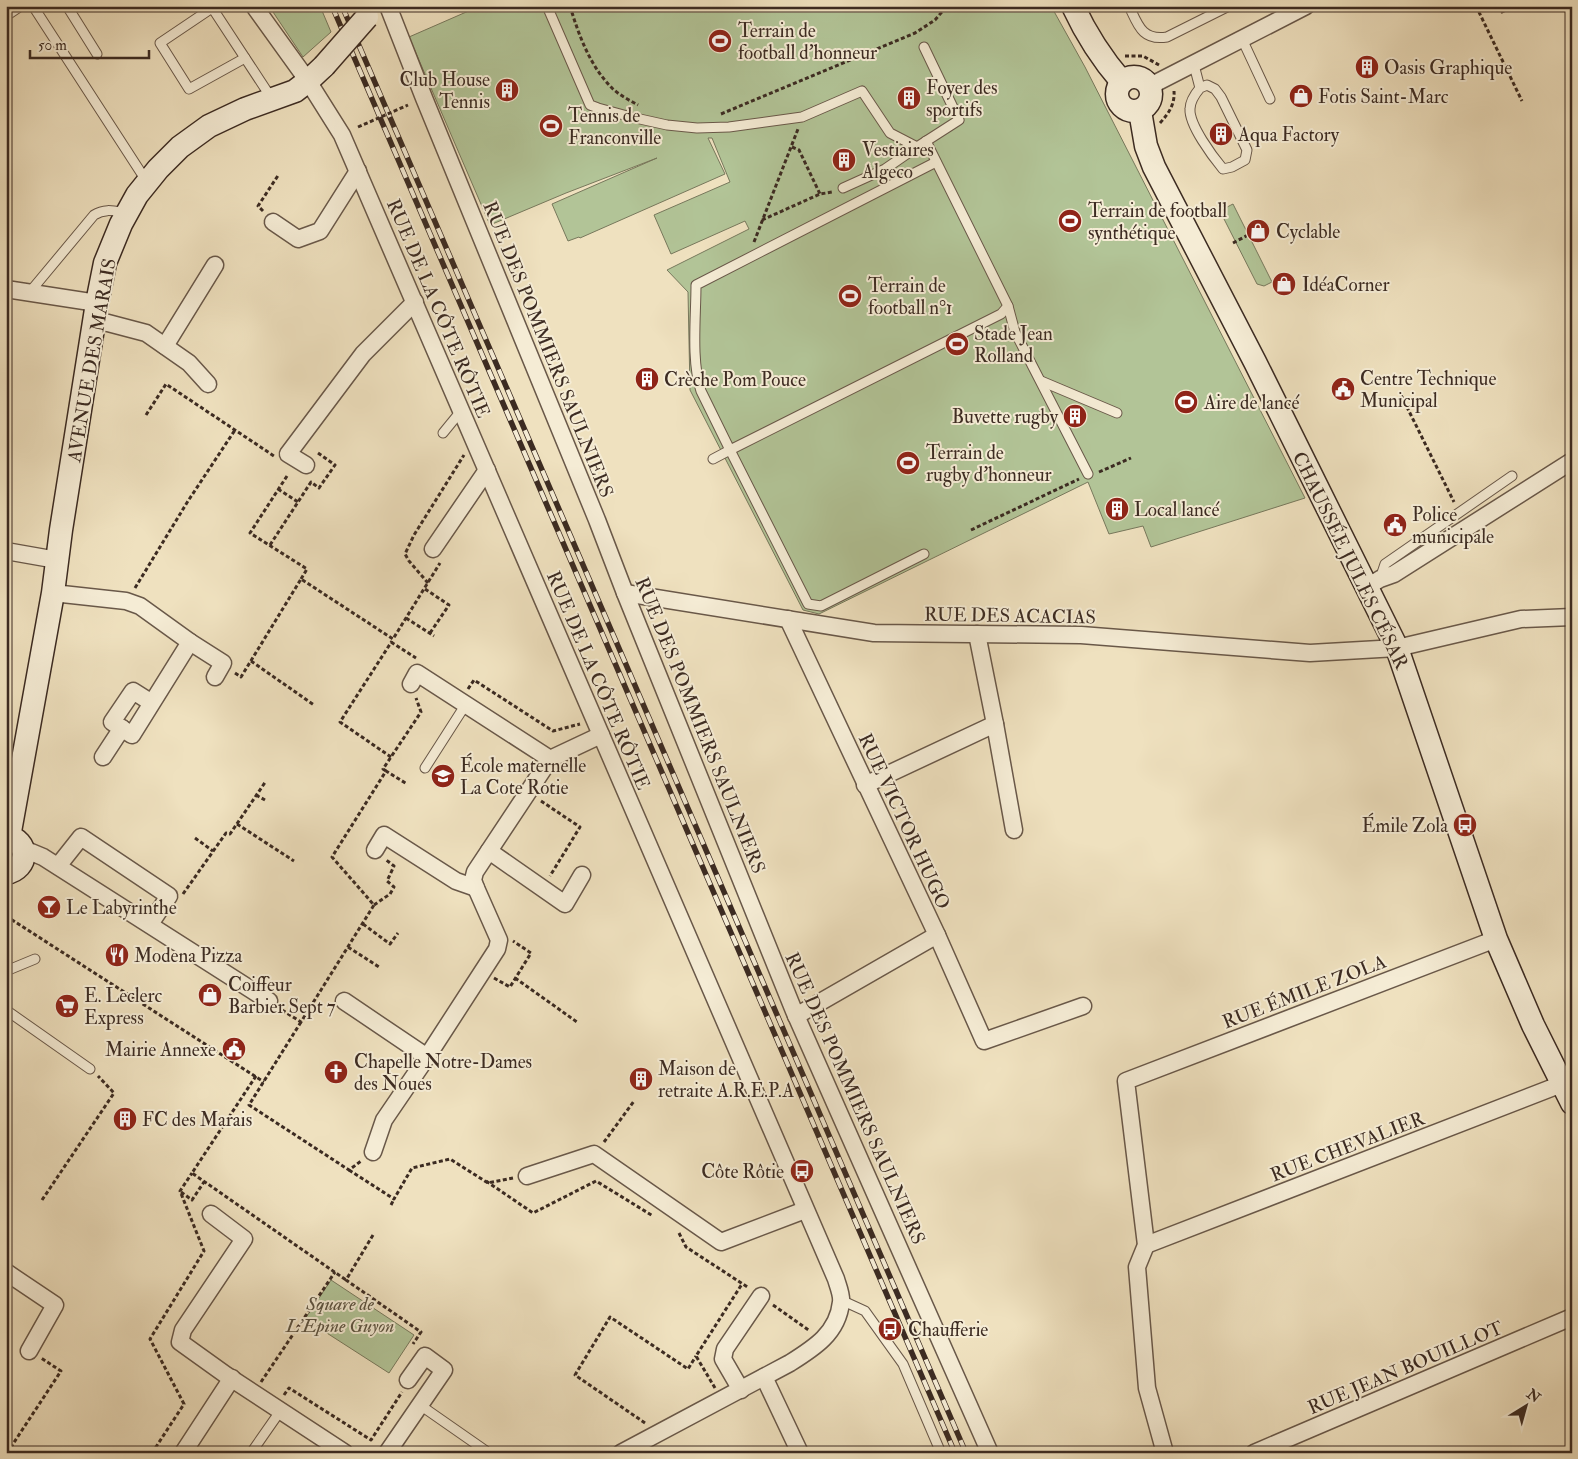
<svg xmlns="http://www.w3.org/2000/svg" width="1578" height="1459" viewBox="0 0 1578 1459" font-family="'IM FELL Double Pica',serif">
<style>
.green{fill:#b2c497;stroke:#77785c}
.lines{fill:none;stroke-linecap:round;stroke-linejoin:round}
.lane-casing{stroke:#695849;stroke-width:11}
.street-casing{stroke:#695849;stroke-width:19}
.secondary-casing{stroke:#3c2b22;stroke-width:25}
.path{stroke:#3c2b22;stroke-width:3;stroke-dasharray:4 2.5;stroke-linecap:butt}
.lane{stroke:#f5ecd5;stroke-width:9}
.street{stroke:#f5ecd5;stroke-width:16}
.secondary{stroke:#f5ecd5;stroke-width:22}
.rail-casing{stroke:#3c2b22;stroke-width:5.5}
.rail{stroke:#f5ecd5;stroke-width:4;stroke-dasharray:11;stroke-linecap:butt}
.secondary-bridge-casing{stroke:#3c2b22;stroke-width:25;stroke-linecap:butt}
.path-bridge{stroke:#3c2b22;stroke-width:3;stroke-dasharray:4 2.5;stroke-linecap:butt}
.secondary-bridge{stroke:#f5ecd5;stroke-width:22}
.labels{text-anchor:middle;stroke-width:4;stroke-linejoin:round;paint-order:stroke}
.poi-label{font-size:19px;fill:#3c2b22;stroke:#f5ecd5;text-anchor:start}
.street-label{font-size:19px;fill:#3c2b22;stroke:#f5ecd5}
.park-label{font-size:19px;font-style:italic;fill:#5a513f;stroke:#f5ecd5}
</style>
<rect width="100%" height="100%" fill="#efe1bf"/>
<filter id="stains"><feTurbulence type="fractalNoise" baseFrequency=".004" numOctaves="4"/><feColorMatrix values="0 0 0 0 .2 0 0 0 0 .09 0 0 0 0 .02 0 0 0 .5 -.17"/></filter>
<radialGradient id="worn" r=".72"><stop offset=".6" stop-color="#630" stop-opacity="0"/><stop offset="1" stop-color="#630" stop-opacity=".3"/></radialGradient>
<g class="green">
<polygon points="269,6 320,6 331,32 303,57"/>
<polygon points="480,6 1051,6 1085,67 1305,498 1151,547 1143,526 1109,534 1088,482 819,614 803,610 690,390 688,292 667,270 749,229 745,221 671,254 654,215 730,182 712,138 708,138 725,174 580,238 579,237 568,241 552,204 657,158 566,193 490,225 409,37"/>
<path d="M1233,204L1272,282L1264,286L1257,284L1223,217C1222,209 1227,207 1233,204Z"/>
<polygon points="331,1280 414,1335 389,1373 305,1319"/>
</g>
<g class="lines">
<g class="lane-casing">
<g id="lane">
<polyline points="33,6 147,182"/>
<polyline points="67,6 97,54"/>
<polyline points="211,6 272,99"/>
<polyline points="547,6 590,105 598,108 631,117 667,125 697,128 729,127 802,117 862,91 890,133 917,147 959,120 924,47"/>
<path d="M1129,6C1138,25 1142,41 1167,37L1229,6"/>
<polyline points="212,8 160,43 189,89 245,58"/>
<polyline points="6,16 21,6"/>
<polyline points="1242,39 1270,99"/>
<path d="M1194,65L1200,88C1195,94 1190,101 1190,109C1189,125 1213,157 1223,169L1232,167L1245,160L1247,150L1221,97L1215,89L1207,85L1200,88"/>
<polyline points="926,141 1008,306 1015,332 1088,474"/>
<path d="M936,162L696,285C696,317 691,361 701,391L730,450L1001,314L1008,306"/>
<polyline points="843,188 885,169 917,147"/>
<path d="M29,293L94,215C105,208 114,211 127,213"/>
<polyline points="1041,381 1117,413"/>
<polyline points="443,433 461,411"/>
<polyline points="713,459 730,450 808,604 821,606 924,554"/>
<polyline points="1380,579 1385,564 1512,476"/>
<polyline points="425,768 466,704"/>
<polyline points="6,971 35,959"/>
<polyline points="6,1010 90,1069"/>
<polyline points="841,1300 865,1311 903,1364 941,1453"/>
<polyline points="420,1405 486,1451"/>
<polyline points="251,1453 281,1410"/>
</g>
</g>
<g class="street-casing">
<g id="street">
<path d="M254,6L308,81L342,135L836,1279C838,1286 842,1295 841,1302C838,1333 814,1348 790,1363L621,1453"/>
<polyline points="388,6 424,98 597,520 625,593 794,1011 990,1453"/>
<polyline points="1150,86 1306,6"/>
<polyline points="273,222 298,239 320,231 358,171"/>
<polyline points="6,289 97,303"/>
<polyline points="94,321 108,323 146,333 189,363 208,384"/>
<polyline points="165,346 215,265"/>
<polyline points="306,465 288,454 363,354 415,302"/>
<polyline points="433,549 487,470"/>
<polyline points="6,551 57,560"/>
<polyline points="1367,587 1380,579 1394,574 1572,461"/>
<polyline points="53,593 126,601 140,606 190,642 132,735 112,722 133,691 152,703"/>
<polyline points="625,593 874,633 1081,635 1310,653 1397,648 1521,619 1572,617"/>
<polyline points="788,619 937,935 984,1041 1083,1006"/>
<polyline points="190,642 223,663 215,677"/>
<polyline points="411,684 417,673 550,759"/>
<polyline points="995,724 1014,830"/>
<polyline points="103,757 122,728"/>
<polyline points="865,785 995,724 977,634"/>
<polyline points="375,850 384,835 456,881 476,888"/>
<polyline points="489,851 565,904 582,875"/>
<polyline points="24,853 31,852 43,857 269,1001"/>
<polyline points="58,866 81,837 169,896 150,924"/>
<polyline points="344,1001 427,1057"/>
<polyline points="796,1016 937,935"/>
<polyline points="373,1152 384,1120 427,1057 497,949 499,940 476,888 473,880 475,872 550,759 601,735"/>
<polyline points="527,1176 594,1154 721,1242 805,1210"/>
<polyline points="211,1214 244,1239 183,1330 180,1342 226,1375 345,1453"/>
<polyline points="1146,1245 1554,1087 1572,1079"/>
<polyline points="6,1272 55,1305 29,1351"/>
<polyline points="764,1377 800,1453"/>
<polyline points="741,1390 723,1359 725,1349 761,1296"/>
<polyline points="183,1453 232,1378"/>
<polyline points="387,1453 444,1370 425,1356 408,1380"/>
<polyline points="1165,1453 1147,1388 1137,1267 1146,1245 1126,1081 1496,939"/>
<polyline points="1254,1453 1572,1317"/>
</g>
</g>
<g class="secondary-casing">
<g id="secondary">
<path d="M1073,6C1086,34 1102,59 1122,82"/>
<circle cx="1134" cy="94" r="17"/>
<polyline points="1140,111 1146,146 1154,167 1255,362 1397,648 1496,939 1533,1025 1572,1103"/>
<path d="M6,836C30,840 29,869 6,873"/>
<polyline points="9,837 53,593 61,530 97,303 105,263 121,224 137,195 158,169 180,147 209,126 245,109 295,91 308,81 324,66"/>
</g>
</g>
<g class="path">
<path d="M570,6C579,36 590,66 612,88C619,95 629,100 638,105"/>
<polyline points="1476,6 1522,101"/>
<polyline points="1499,6 1502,12 1514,6"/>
<polyline points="1125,56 1143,56 1159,65"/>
<polyline points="721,114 915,33 935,20 947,6"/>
<path d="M1160,123C1169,113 1175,104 1174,91"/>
<polyline points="792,147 799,150 820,194"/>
<polyline points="263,211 258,206 279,174"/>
<polyline points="762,220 820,194 832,192"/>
<polyline points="754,242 798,129"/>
<polyline points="1233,243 1248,235"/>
<polyline points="1401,395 1454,502"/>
<polyline points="146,415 166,384 274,456"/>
<polyline points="1099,472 1131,458"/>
<polyline points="287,476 250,533 307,569 301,579"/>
<polyline points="278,489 298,502"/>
<polyline points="971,530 1079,479"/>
<polyline points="270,545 311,482 319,488 335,465 318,453"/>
<polyline points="428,583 409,561 405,554 414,535 464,455"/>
<polyline points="135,588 188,501 235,430"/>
<polyline points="425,589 449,605 430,633"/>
<polyline points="406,618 434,636"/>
<polyline points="391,642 416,658"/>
<polyline points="251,661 314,705"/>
<polyline points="235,673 241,677 301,579 393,639 440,563"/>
<polyline points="468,689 474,680 553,731 580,724"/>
<polyline points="391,757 340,722 392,641"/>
<polyline points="386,771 383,769 421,712 416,698"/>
<polyline points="256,795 265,800"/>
<polyline points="541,801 580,827 550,876"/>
<polyline points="237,824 294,861"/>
<polyline points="195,838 213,851"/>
<polyline points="183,894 226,833 230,834 266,781"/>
<polyline points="6,895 10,896 6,912"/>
<polyline points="374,905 390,894 394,887 387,881 394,866 385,859"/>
<polyline points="6,916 264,1082"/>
<polyline points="363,924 390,944 398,933"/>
<polyline points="348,947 379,967"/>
<polyline points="494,978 510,987 531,953 513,941"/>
<polyline points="515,978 577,1022"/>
<polyline points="282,1010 301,1022 374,905 332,857 386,771 407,784"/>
<polyline points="301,1022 249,1105 349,1170 361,1161"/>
<polyline points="256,1076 192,1173 346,1280"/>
<polyline points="604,1142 634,1101"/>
<polyline points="349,1170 394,1199 412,1168 450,1159 488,1183 513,1178"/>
<polyline points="486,1181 533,1213 596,1181 653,1216"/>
<polyline points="181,1192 192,1200 204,1182"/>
<polyline points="42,1200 114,1093 98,1076"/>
<polyline points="391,1205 394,1199"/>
<polyline points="679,1233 686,1247 749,1288"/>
<polyline points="373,1235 346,1280 421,1332 413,1344"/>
<polyline points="773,1305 810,1331"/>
<polyline points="261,1382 335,1272"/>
<polyline points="715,1388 696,1356 742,1284"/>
<polyline points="284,1395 289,1388 371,1440 402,1392"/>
<polyline points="645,1423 575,1375 610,1317 688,1369 696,1356"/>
<polyline points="7,1453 61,1371 41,1358"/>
<polyline points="152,1453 184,1404 150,1339 204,1251 180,1191 192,1173"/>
</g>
<use href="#lane" class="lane"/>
<use href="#street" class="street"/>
<use href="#secondary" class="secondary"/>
<g class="rail-casing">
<g id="rail">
<polyline points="332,6 955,1453"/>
<polyline points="342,6 966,1453"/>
</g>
</g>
<use href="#rail" class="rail"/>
<g class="secondary-bridge-casing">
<polyline id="secondary-bridge" points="324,66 367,17"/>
</g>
<polyline class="path-bridge" points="358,127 408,105"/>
<use href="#secondary-bridge" class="secondary-bridge"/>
</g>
<defs>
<g id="stadium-disc" transform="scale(1.25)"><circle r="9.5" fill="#8f2418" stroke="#f5ecd5"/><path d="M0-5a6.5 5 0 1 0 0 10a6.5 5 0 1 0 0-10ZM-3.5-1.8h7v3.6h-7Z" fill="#fff"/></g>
<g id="building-disc" transform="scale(1.25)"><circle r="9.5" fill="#8f2418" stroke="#f5ecd5"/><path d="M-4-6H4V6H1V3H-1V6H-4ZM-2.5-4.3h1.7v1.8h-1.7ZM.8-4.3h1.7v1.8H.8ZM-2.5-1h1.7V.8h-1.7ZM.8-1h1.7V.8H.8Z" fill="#fff"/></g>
<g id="shop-disc" transform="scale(1.25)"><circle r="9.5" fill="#8f2418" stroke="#f5ecd5"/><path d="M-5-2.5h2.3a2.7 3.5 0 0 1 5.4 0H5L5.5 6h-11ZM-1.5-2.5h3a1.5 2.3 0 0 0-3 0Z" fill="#fff"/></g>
<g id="civic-disc" transform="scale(1.25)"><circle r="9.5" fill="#8f2418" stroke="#f5ecd5"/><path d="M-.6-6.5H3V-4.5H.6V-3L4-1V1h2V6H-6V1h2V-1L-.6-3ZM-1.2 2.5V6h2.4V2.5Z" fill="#fff"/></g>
<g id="school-disc" transform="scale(1.25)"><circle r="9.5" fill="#8f2418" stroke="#f5ecd5"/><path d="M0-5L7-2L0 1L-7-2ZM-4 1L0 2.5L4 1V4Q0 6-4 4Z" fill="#fff"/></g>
<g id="bus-disc" transform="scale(1.25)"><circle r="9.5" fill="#8f2418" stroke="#f5ecd5"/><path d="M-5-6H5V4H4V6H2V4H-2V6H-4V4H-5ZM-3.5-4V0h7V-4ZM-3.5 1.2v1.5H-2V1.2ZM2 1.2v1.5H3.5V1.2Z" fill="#fff"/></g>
<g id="bar-disc" transform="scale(1.25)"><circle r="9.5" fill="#8f2418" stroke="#f5ecd5"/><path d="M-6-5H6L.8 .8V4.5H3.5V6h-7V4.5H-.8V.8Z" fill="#fff"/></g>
<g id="restaurant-disc" transform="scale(1.25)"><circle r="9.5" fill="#8f2418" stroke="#f5ecd5"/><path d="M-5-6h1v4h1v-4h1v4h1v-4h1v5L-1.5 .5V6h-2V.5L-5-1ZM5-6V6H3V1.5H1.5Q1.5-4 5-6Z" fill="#fff"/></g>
<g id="supermarket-disc" transform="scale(1.25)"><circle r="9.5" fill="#8f2418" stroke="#f5ecd5"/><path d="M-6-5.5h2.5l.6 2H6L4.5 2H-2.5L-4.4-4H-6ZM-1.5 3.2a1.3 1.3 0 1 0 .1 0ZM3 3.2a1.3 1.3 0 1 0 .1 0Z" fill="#fff"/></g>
<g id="church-disc" transform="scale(1.25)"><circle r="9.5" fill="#8f2418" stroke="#f5ecd5"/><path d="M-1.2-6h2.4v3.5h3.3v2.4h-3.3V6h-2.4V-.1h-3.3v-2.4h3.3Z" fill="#fff"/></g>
</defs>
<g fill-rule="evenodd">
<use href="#stadium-disc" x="720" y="41"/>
<use href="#building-disc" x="1367" y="67"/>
<use href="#building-disc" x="507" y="90"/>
<use href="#shop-disc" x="1301" y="96"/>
<use href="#building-disc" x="909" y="98"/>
<use href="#stadium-disc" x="551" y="126"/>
<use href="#building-disc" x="1221" y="134"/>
<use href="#building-disc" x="844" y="160"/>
<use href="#stadium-disc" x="1070" y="221"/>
<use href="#shop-disc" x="1258" y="231"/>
<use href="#shop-disc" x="1284" y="284"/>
<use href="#stadium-disc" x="850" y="296"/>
<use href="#stadium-disc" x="957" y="344"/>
<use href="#building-disc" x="647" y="379"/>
<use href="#civic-disc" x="1343" y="389"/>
<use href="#stadium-disc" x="1186" y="402"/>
<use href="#building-disc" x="1075" y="416"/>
<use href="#stadium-disc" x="908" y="463"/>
<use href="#building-disc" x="1117" y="509"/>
<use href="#civic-disc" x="1395" y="525"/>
<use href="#school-disc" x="443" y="776"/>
<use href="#bus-disc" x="1465" y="825"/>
<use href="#bar-disc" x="49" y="907"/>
<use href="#restaurant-disc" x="117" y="955"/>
<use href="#shop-disc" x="210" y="995"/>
<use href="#supermarket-disc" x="67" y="1006"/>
<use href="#civic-disc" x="234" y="1049"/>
<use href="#church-disc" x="336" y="1072"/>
<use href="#building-disc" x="641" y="1079"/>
<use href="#building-disc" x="125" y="1119"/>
<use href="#bus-disc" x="802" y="1171"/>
<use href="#bus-disc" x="890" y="1329"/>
</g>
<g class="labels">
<g class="poi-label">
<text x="738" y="37">Terrain de<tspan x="738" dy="22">football d'honneur</tspan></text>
<text x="1384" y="74">Oasis Graphique</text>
<text x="490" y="86" text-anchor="end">Club House<tspan x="490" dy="22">Tennis</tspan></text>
<text x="926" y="94">Foyer des<tspan x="926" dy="22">sportifs</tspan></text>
<text x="1318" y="103">Fotis Saint-Marc</text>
<text x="568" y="122">Tennis de<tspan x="568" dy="22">Franconville</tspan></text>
<text x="1238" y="141">Aqua Factory</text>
<text x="862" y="156">Vestiaires<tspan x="862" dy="22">Algeco</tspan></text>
<text x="1088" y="217">Terrain de football<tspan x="1088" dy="22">synthétique</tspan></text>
<text x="1276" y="238">Cyclable</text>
<text x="1302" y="291">IdéaCorner</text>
<text x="868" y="292">Terrain de<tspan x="868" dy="22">football n°1</tspan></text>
<text x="974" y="340">Stade Jean<tspan x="974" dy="22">Rolland</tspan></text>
<text x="1360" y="385">Centre Technique<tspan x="1360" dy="22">Municipal</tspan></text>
<text x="664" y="386">Crèche Pom Pouce</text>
<text x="1204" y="409">Aire de lancé</text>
<text x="1058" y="423" text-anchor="end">Buvette rugby</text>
<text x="926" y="459">Terrain de<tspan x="926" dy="22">rugby d'honneur</tspan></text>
<text x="1134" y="516">Local lancé</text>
<text x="1412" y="521">Police<tspan x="1412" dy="22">municipale</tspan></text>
<text x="460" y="772">École maternelle<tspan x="460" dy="22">La Cote Rotie</tspan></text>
<text x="1448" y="832" text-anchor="end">Émile Zola</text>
<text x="66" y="914">Le Labyrinthe</text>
<text x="134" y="962">Modena Pizza</text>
<text x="228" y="991">Coiffeur<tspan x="228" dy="22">Barbier Sept 7</tspan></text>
<text x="84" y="1002">E. Leclerc<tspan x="84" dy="22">Express</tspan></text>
<text x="216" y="1056" text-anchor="end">Mairie Annexe</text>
<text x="354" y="1068">Chapelle Notre-Dames<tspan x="354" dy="22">des Noues</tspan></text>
<text x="658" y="1075">Maison de<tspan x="658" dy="22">retraite A.R.E.P.A</tspan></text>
<text x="142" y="1126">FC des Marais</text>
<text x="784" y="1178" text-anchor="end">Côte Rôtie</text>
<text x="908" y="1336">Chaufferie</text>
</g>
<g class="street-label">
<text transform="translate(439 308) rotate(67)" y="7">RUE DE LA CÔTE RÔTIE</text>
<text transform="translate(549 349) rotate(68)" y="7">RUE DES POMMIERS SAULNIERS</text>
<text transform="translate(91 360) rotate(-80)" y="7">AVENUE DES MARAIS</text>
<text transform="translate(1351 560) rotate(64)" y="7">CHAUSSÉE JULES CÉSAR</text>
<text transform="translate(1010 615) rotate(1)" y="7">RUE DES ACACIAS</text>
<text transform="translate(599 680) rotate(67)" y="7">RUE DE LA CÔTE RÔTIE</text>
<text transform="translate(701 725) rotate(68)" y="7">RUE DES POMMIERS SAULNIERS</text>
<text transform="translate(905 821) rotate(65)" y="7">RUE VICTOR HUGO</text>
<text transform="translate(1304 991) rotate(-21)" y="7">RUE ÉMILE ZOLA</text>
<text transform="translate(856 1098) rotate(66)" y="7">RUE DES POMMIERS SAULNIERS</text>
<text transform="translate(1347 1146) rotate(-21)" y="7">RUE CHEVALIER</text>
<text transform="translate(1405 1367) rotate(-23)" y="7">RUE JEAN BOUILLOT</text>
</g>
<g class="park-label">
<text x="340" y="1310">Square de<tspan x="340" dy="22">L'Epine Guyon</tspan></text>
</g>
</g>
<rect width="1578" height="1459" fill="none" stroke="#efe1bf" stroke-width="25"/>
<rect x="8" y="8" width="1563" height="1444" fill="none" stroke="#3c2b22" stroke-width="2.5"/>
<rect x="12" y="12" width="1553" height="1434" fill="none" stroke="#3c2b22"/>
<g transform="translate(1526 1406) rotate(37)" stroke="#f5ecd5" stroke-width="4" paint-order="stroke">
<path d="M0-4L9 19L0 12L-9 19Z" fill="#3c2b22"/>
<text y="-8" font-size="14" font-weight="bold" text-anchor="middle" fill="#3c2b22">N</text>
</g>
<path d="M30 50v8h119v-8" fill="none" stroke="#3c2b22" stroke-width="2.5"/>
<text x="38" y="50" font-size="15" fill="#3c2b22" stroke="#f5ecd5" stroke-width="4" paint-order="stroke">50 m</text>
<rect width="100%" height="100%" filter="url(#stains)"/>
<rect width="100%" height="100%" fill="url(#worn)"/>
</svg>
